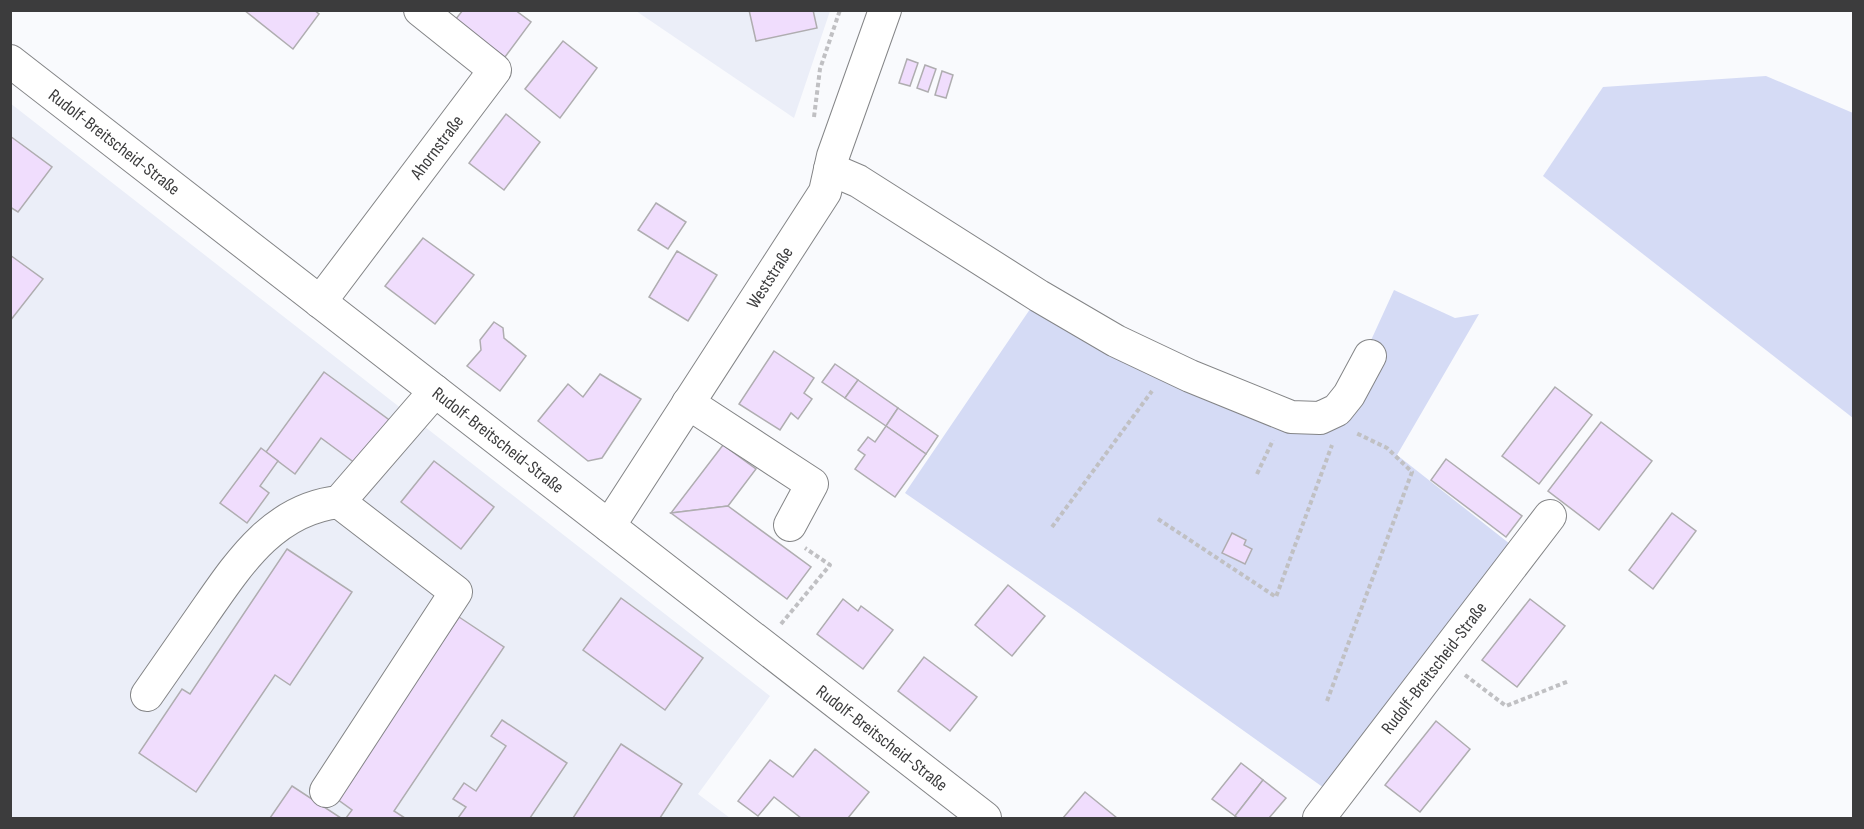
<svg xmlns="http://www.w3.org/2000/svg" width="1864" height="829" viewBox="0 0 1864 829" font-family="'Sofia Sans Condensed',sans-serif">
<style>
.built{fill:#ebeef8}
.green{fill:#d5dbf5}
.building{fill:#f0ddfd;stroke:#afadb0;stroke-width:1.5}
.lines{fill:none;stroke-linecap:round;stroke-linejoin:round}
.minor-casing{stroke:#848587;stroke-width:34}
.path{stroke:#c0c0c3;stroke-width:4;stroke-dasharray:4.5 3;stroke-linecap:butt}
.minor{stroke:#fff;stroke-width:32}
.labels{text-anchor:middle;stroke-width:6;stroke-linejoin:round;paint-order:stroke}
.street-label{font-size:18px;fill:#3c3c3d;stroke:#f9fafd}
</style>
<rect width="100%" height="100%" fill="#f9fafd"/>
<g class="built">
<polygon points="636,11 830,11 794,118"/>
<polygon points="10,103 770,696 698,794 730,818 11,818"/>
</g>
<g class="green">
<polygon points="1766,76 1853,113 1853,418 1543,176 1603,87"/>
<polygon points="1043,290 1164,359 1319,409 1367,349 1394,290 1455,318 1479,314 1397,455 1510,544 1324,788 1076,611 905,493"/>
</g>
<g class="building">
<polygon points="244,10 314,10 319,14 293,49"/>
<polygon points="463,10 515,10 531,22 505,57 455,20"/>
<polygon points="749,10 813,10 817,28 756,41"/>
<polygon points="563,41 597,68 560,118 525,89"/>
<polygon points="907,59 918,63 910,86 899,83"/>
<polygon points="925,65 936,69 928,92 917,88"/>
<polygon points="942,71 953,75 946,98 935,95"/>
<polygon points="506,114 540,142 504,190 469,163"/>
<polygon points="10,136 52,167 18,212 10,207"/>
<polygon points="656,203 686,222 668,249 638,230"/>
<polygon points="423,238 474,275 435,324 385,286"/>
<polygon points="677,251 717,275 688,321 649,297"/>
<polygon points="10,255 43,279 10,321"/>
<polygon points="494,322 503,328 504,338 526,356 500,391 467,366 481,350 480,340"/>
<polygon points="774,351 814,378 804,393 812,399 798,419 791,413 780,430 739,404"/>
<polygon points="835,364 858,380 845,398 822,382"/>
<polygon points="324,372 392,422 359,466 321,438 295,474 266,452"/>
<polygon points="600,374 641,399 602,458 588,461 538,421 568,384 583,397"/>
<polygon points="858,380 898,408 886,426 845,398"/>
<polygon points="1555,387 1592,415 1539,484 1502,456"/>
<polygon points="898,408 938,436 926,454 886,426"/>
<polygon points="1601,422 1652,461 1599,530 1548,491"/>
<polygon points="886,426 926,454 895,497 855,469 865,455 858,450 868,437 875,442"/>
<polygon points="723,445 756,469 728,506 671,513"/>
<polygon points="261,448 278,461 260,486 269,493 247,523 220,503"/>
<polygon points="1446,459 1522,516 1506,537 1431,480"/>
<polygon points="434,461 494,507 461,549 401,502"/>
<polygon points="728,506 811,567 787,599 671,513"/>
<polygon points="1672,513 1696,531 1653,589 1629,570"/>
<polygon points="1232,533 1246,540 1244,545 1252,549 1245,564 1222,553"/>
<polygon points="287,549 352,592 290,685 275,675 196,792 139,753 182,689 190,694"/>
<polygon points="1008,585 1045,616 1012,656 975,625"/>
<polygon points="621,598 703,658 665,710 583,650"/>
<polygon points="843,599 858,611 861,606 893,630 863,669 817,634"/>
<polygon points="1530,599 1565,626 1517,687 1482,660"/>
<polygon points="459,617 504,647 394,811 405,818 346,818 352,810 337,799"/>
<polygon points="924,657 977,697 950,731 898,691"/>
<polygon points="502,720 567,763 530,818 458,818 466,807 453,799 464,783 476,791 506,746 491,736"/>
<polygon points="1436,721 1470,749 1420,812 1385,785"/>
<polygon points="621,744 682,784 660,818 573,818"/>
<polygon points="815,749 869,792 848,818 801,818 774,797 758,816 738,801 770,760 793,777"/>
<polygon points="1241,763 1263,780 1235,816 1212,799"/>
<polygon points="1263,780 1286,798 1269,818 1238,818 1235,816"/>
<polygon points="292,786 341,818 270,818"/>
<polygon points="1085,792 1117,818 1063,818"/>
</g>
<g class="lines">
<g class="minor-casing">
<g id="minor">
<path id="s1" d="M10,61L985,818"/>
<polyline points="830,169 858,181 1039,296 1116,341 1190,376 1291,417 1320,418 1337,410 1349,395 1370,356"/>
<path id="s2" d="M320,302L495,70L420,10"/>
<polyline points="688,403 812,484 790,525"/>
<path id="s3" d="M609,526L825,192L833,156L885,10"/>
<path d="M147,695C165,669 184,642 202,616C237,566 272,509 339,502L435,391"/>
<polyline points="326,791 456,592 339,502"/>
<path id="s4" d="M1319,818L1550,516"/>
</g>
</g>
<g class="path">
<polyline points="814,117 820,69 840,10"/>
<polyline points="1257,474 1273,440"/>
<polyline points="1158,519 1276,597 1332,445"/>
<polyline points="1052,527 1152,391"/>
<polyline points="781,624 830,565 805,548"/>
<polyline points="1465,675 1506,706 1569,681"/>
<polyline points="1327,701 1412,472 1387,448 1356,433"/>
</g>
<use href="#minor" class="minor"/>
</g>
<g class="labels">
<g class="street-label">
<text dy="6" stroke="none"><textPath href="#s1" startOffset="132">Rudolf-Breitscheid-Straße</textPath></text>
<text dy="6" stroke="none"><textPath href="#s2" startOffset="194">Ahornstraße</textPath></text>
<text dy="6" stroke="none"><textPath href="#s3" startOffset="296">Weststraße</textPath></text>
<text dy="6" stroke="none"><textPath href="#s1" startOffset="618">Rudolf-Breitscheid-Straße</textPath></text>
<text dy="6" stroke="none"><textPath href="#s4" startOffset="189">Rudolf-Breitscheid-Straße</textPath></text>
<text dy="6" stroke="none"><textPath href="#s1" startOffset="1104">Rudolf-Breitscheid-Straße</textPath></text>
</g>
</g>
<rect width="1864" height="829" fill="none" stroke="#3c3c3d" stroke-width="24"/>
</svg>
